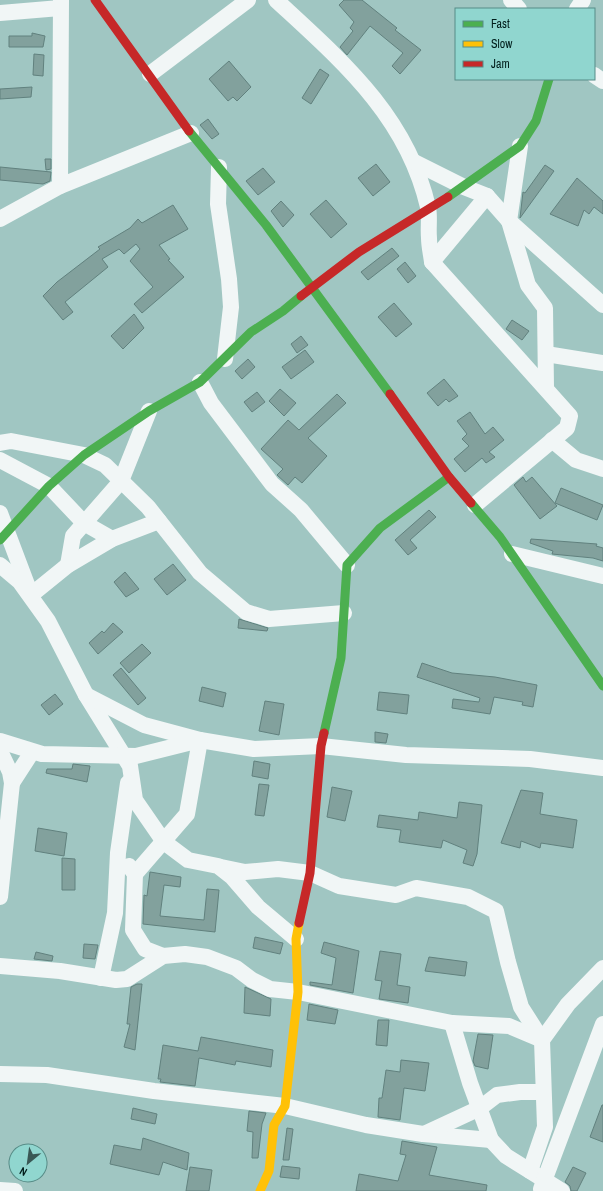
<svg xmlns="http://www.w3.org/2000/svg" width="603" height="1191" viewBox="0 0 603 1191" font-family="'Archivo Narrow',sans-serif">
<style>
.building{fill:#82a19d;stroke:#61817e}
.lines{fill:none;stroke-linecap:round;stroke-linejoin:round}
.street{stroke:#f1f6f6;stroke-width:16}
.fast{stroke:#4caf50;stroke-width:9}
.slow{stroke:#ffc107;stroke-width:9}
.jam{stroke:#c62828;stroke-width:9}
</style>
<rect width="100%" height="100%" fill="#a0c6c2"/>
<g class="building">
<polygon points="344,0 362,0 397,28 395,30 421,50 400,74 392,66 403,53 370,26 347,55 340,47 353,31 350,28 354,22 339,5"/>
<polygon points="32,33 45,36 43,47 9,47 9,36 32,36"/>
<polygon points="34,54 44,55 43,76 33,75"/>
<polygon points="229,61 251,87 237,101 233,97 228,101 209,79"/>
<polygon points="320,69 329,75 311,104 302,98"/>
<polygon points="32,87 31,97 0,99 0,89"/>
<polygon points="208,119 219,134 212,139 200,125"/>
<polygon points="45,159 51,159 51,169 46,170"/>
<polygon points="376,164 390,182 373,196 358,178"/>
<polygon points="545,165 554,171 520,218 523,192 525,193"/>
<polygon points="0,167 51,172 50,181 43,184 0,180"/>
<polygon points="263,168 275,182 258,195 246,181"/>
<polygon points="577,178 603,201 603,214 594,207 589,214 584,210 578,226 550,214"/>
<polygon points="326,200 347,224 331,238 310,214"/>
<polygon points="281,201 294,215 283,227 271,211"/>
<polygon points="173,205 188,229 159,245 170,259 168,260 184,277 142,313 134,304 153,287 130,261 140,249 136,244 124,254 119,249 102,259 108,267 65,302 73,312 63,320 43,296 57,282 100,249 98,247 130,228 138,219 142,223"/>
<polygon points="392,248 399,256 368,280 361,272"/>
<polygon points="405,262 416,276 408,283 397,269"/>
<polygon points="394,303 412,324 396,337 378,317"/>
<polygon points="134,314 144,328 123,349 111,336"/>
<polygon points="512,320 529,331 522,340 506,329"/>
<polygon points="301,336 308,345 297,353 291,344"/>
<polygon points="305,350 314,362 291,379 282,367"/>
<polygon points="248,359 255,367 242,379 235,371"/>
<polygon points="444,379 458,396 449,402 446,399 438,406 427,393"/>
<polygon points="280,389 296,403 284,416 269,401"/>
<polygon points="257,392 265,402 252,412 244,402"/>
<polygon points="337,394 346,403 308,438 327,456 302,483 295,477 288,485 277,475 283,469 261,449 288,420 299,430"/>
<polygon points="470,412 485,434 493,427 504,440 489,452 495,457 486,463 482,458 465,472 454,459 469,446 462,439 467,434 457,421"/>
<polygon points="523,477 526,482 532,477 557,506 540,519 514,485"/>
<polygon points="561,488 603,505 597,520 555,503"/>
<polygon points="429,510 436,517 410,540 417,548 408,555 395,540"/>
<polygon points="531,539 597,544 596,546 603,548 603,561 593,558 552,554 553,551 530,543"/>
<polygon points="173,564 186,580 167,595 154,579"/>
<polygon points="125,572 139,589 126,597 114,582"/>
<polygon points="239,619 268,628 267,631 238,628"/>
<polygon points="113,623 123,632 98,654 89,643 102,631 104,633"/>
<polygon points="142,644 151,653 129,673 120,663"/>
<polygon points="422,663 452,673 495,677 537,685 533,707 522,705 523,702 494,697 490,714 452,708 453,699 479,702 480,698 417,677"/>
<polygon points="121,668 146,698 138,705 113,675"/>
<polygon points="202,687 226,693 223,707 199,701"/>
<polygon points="379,692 409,695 407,714 377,710"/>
<polygon points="55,694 63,704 49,715 41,705"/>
<polygon points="265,701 284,704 279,735 259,731"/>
<polygon points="375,732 388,734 386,743 375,742"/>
<polygon points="254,761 270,764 268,779 252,776"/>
<polygon points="73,764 90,766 87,782 46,773 47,769 72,769"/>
<polygon points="259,784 269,785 264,816 255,815"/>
<polygon points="332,787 352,791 345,821 327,817"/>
<polygon points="521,790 543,793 540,814 577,820 573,848 541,843 540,848 521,841 520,848 501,843"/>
<polygon points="459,802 482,805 477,854 473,866 463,863 467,850 443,840 441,848 399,842 401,830 377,827 379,815 418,820 419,812 457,818"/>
<polygon points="38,828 67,833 64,856 35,851"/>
<polygon points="62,858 75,859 75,890 62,890"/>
<polygon points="150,872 181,877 180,887 164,885 160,916 204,920 207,889 219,890 215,932 143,924 144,895 147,896"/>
<polygon points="255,937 283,943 280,954 253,948"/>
<polygon points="324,942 359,951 353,993 310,985 310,982 332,985 336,958 321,953"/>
<polygon points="84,944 98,945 95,959 83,958"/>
<polygon points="380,951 401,954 397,985 410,987 408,1003 379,999 382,981 375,980"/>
<polygon points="36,952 53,956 52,961 34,959"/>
<polygon points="429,957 467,962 465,976 425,971"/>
<polygon points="137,984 142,984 135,1050 124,1047 130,1024 127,1024 131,987"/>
<polygon points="245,987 271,999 270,1016 244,1013"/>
<polygon points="309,1004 338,1010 335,1024 307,1020"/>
<polygon points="378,1020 389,1020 387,1046 376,1045"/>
<polygon points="478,1034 493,1035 488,1069 475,1066 473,1061"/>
<polygon points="201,1037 273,1050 271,1067 236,1061 235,1065 199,1058 195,1086 160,1082 161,1079 158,1079 163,1045 198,1051"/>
<polygon points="401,1060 429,1063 425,1091 404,1088 400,1120 378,1117 379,1098 382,1098 386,1070 400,1072"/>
<polygon points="602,1105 603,1105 603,1142 590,1137"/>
<polygon points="133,1108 157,1114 155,1124 131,1119"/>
<polygon points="249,1111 266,1113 262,1124 258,1158 252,1158 253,1132 247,1131"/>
<polygon points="287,1128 293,1129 289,1160 283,1160"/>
<polygon points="143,1138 189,1153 187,1170 163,1162 159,1175 110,1164 114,1145 141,1150"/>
<polygon points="402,1141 437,1147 429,1175 487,1185 486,1191 356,1191 359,1174 398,1181 406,1155 400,1154"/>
<polygon points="282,1166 300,1168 299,1179 280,1177"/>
<polygon points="190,1167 212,1170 209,1191 186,1191"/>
<polygon points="573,1167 586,1173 577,1191 571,1191 570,1186 565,1182"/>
</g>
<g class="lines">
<g class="street">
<path d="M276,0C342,61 407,116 428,207C430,217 428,228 429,238C429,246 431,254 432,262L570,416L567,428L475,505"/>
<polyline points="511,0 519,9"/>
<polyline points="577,9 583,0"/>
<polyline points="0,13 60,8"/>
<polyline points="150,74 248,0"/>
<polyline points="594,75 603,81"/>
<polyline points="520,146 509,221 528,285 545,308 546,388"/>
<polyline points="414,162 464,187 487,196 509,221 603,305"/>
<polyline points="219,167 218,204 229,279 231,307 225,359"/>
<polyline points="60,186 61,0"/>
<polyline points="0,219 60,186 191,133"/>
<polyline points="432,262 487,196"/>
<polyline points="546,354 603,363"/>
<polyline points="200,382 211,403 272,484 301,510 347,565"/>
<polyline points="552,440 576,460 603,469"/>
<polyline points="0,443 11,441 84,455 105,465 148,507 200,573 246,612 269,619 344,613"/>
<polyline points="0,460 49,486 84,523 112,539"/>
<polyline points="0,513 31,595 68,565 112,539 159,521"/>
<polyline points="512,554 603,576"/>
<polyline points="0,565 20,582 48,621 86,695 130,766 135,800 164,842 188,860 218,866 232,877 258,907 296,939"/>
<polyline points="68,565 73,536 121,481 149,411"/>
<polyline points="86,695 144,725 200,740 254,749 321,746 406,755 530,759 603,768"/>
<polyline points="0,741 42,754 136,756 200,740 187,814 135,874"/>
<polyline points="0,751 10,772 12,783 0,897"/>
<polyline points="12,783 32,752"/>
<polyline points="129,866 135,874 133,930 145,949 163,956"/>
<polyline points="221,867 245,872 278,869 310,873 339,886 396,895 416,888 468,897 496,911 508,962 521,1007 542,1040"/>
<polyline points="0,966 60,971 116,980 127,979 163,956 185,954 207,957 236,968 252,980 270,989 298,992 452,1023 509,1026 542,1040"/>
<polyline points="101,978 115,913 118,853 128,783"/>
<polyline points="452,1023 470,1083 491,1140 506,1156 562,1191"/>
<polyline points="0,1074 47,1075 154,1091 285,1106 366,1125 423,1134 491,1140"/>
<polyline points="424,1134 480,1108 497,1095 520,1092 543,1092"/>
<polyline points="530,1171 545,1127 542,1040 568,1004 603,968"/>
<polyline points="541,1189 603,1024"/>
<polyline points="0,1190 15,1191"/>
</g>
<g class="fast">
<polyline points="189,131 266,225 390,394"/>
<polyline points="448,197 520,146 536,121 549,79"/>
<polyline points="471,503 500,537 603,686"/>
<polyline points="0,540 49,486 84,455 149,411 200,382 251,332 283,311 301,296"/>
<polyline points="324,733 341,658 347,565 380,528 449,477"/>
</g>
<polyline class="slow" points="260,1191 269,1171 274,1125 285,1106 298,992 296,939 299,923"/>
<g class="jam">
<polyline points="95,0 189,131"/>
<polyline points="301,296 359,252 448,197"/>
<polyline points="390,394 449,477 471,503"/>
<polyline points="299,923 310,873 321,746 324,733"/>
</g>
</g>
<rect x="455" y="8" width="140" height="72" fill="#90d6cf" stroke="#578c87"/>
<rect x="463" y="21" width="20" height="6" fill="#4caf50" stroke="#578c87"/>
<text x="491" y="28" font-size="12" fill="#011d1b">Fast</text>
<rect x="463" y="41" width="20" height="6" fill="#ffc107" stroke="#578c87"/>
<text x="491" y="48" font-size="12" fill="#011d1b">Slow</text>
<rect x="463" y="61" width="20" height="6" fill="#c62828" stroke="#578c87"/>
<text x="491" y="68" font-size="12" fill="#011d1b">Jam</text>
<g transform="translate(28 1163) rotate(209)"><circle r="19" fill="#90d6cf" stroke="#578c87"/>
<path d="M0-3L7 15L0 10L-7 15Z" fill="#395855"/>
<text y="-6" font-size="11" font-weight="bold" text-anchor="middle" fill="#011d1b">N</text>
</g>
</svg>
